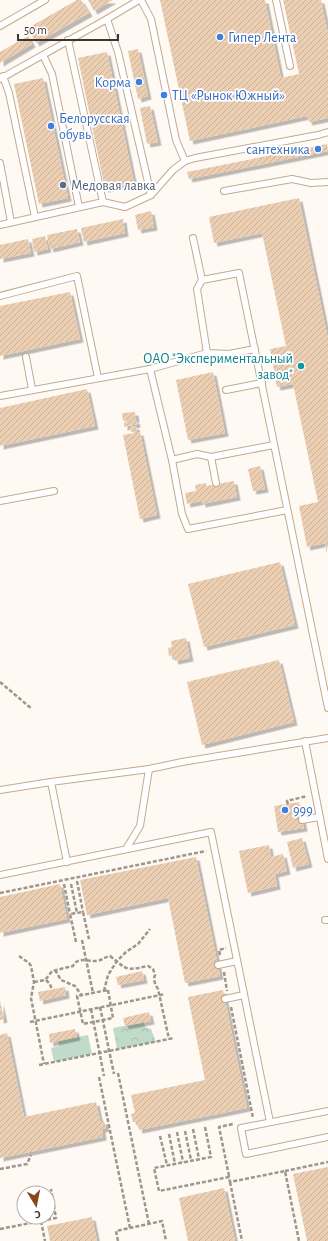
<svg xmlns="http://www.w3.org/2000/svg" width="328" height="1241" viewBox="0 0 328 1241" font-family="'Alegreya Sans',sans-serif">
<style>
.grass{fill:#c1dbca}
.park{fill:url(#park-crowns)}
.building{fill:url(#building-hatch);filter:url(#shadow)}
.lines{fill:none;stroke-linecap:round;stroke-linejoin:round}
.lane-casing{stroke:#c4a98f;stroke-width:8}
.path{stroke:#9e968d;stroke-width:2.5;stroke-dasharray:4 2;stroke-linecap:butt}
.lane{stroke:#fff;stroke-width:6}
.shop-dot{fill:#3f7fe0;stroke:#fff;stroke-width:1.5}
.service-dot{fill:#5c6f8a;stroke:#fff;stroke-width:1.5}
.culture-dot{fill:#0f9aa8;stroke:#fff;stroke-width:1.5}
.labels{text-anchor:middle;stroke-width:3.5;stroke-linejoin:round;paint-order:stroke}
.shop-label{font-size:14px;fill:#366cbe;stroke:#fff;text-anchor:start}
.service-label{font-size:14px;fill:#4e5e75;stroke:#fff;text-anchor:start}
.culture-label{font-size:14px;fill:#0d838f;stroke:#fff;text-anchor:end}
</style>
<defs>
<pattern id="park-crowns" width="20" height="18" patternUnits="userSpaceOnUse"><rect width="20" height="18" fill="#c1dbca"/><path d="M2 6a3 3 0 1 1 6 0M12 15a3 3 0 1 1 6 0" fill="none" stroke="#a7bdae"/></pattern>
<pattern id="building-hatch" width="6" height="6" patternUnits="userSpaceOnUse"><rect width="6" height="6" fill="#ecceb3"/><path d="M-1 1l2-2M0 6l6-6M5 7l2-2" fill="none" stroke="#cbb29a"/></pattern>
<filter id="shadow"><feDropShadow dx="3.5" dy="3.5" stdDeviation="0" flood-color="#0004"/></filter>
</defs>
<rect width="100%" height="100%" fill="#fff9f3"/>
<polygon class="grass" points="88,1035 92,1054 54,1062 51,1048 59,1046 58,1041"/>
<polygon class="park" points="144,1022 145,1027 151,1029 156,1042 117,1049 113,1028"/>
<g class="building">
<polygon points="77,0 81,0 89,13 36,43 28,28"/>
<polygon points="88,0 113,0 94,11"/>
<polygon points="160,0 265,0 281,78 299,74 283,0 321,0 328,34 328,118 309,122 307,116 190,141"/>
<polygon points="28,36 32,44 0,63 0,52"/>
<polygon points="138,49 148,96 138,99 128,51"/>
<polygon points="107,52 134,183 105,189 78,58"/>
<polygon points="43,78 68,198 39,204 14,84"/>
<polygon points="150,106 158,142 147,144 140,108"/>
<polygon points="327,144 328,151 189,179 187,172"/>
<polygon points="299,198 328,339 327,554 325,543 307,547 299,506 318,502 293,384 277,387 270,349 286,346 262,233 214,243 209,217"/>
<polygon points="151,211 154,227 138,230 135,215"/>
<polygon points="123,219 125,233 84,242 81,228"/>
<polygon points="77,229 80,242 50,249 47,235"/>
<polygon points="45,236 48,249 34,252 32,239"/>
<polygon points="28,239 31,253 0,259 0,245"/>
<polygon points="70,292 80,339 0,356 0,306"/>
<polygon points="213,372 225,433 188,440 176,380"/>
<polygon points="87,389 95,426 0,446 0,408"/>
<polygon points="135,412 136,419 123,421 122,413"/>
<polygon points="136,420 137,424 124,427 124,422"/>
<polygon points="136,426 137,431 131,432 130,427"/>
<polygon points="140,432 157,515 140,519 123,435"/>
<polygon points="260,466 265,489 253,491 248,469"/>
<polygon points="234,481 237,497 202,504 202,501 187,504 185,493 196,491 195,485 206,483 206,486"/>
<polygon points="280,562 295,625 204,647 188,584"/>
<polygon points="186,638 190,658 175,661 173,655 169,656 168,648 172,647 171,641"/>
<polygon points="279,660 294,722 202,745 187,682"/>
<polygon points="299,802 304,828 278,832 274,806"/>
<polygon points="302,838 309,864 293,868 287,842"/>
<polygon points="269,845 271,857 283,854 287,871 275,874 277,886 248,893 239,851"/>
<polygon points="196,857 220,976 185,983 168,898 87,915 80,880"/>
<polygon points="60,884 67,919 0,933 0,897"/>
<polygon points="142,971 144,980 118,985 116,977"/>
<polygon points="65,987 66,995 40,1001 38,992"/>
<polygon points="223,990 247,1108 139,1130 137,1122 133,1122 131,1114 135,1113 131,1095 205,1080 188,997"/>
<polygon points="0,1001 4,1019 0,1020"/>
<polygon points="149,1012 151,1021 125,1026 123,1018"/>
<polygon points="75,1029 77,1037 50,1043 49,1034"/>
<polygon points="7,1033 24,1117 96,1102 100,1121 104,1121 106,1128 102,1129 103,1137 0,1158 0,1035"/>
<polygon points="328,1167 328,1241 307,1241 293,1174"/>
<polygon points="224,1188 235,1241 188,1241 179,1198"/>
<polygon points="92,1217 97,1241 50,1241 47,1226"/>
</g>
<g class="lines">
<g class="lane-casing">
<g id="lane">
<polyline points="141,0 151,19 176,140 185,161"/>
<polyline points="276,0 290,66"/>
<polyline points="107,19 118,52 151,195"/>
<polyline points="0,26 45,0"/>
<polyline points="68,40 103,202"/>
<polyline points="43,55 52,74 79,207"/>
<polyline points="3,76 9,93 35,217"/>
<polyline points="0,79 107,19 139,0"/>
<polyline points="0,163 11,222"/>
<polyline points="224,191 292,179 311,183 328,182"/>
<polyline points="0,225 103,202 125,207 151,195 173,170 185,161 195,158 318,135 328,132"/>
<polyline points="193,238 202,280 239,273 328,708"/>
<polyline points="202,280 197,289 207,353 229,354 255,349"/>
<polyline points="0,296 77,276 98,378"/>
<polyline points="26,357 32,389"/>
<polyline points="150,369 172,460 182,514 188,529 287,510"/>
<polyline points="226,390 262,383"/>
<polyline points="0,396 150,369 207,353"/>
<polyline points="211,457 216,483"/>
<polyline points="172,460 197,454 211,457 274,445"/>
<polyline points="0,501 54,491"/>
<polyline points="305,741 328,859"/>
<polyline points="51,782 67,862"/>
<polyline points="0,790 51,782 149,769 182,762 328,738"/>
<polyline points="302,820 319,817"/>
<polyline points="126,849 140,826 149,769"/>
<polyline points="0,875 211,832 270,1122"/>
<polyline points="325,920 328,920"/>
<polyline points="218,965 237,961"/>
<polyline points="225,999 244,995"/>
<polyline points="328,1111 241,1128 246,1154 328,1137"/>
</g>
</g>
<g class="path">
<polyline points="0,682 32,709"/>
<polyline points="288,804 287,801 307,796"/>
<polyline points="77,881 83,912"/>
<polyline points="64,884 70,914"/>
<polyline points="71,884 77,913"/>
<polyline points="0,893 206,851"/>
<polyline points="82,940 93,993"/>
<polyline points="76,942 70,914 83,912 89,939"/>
<polyline points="220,955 219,950 226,948"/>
<polyline points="19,956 29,963 31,966 34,982 31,998 44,1064"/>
<polyline points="55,970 61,980 75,986 82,996"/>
<polyline points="224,972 227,991"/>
<polyline points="46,980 50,984 52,990"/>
<path d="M34,982C46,980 45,981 52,971L73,966C78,956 88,962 97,961C102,960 105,957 110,956C128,970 124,971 148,966L153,969L155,975C153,980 155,984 158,989L169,1039"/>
<polygon points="108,990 113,1018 83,1024 77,996"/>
<polyline points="104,991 108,975 117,961 126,952 138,944 150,929"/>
<polyline points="100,1007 114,1074"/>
<polyline points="231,1007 253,1118"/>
<polyline points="91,1009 104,1076"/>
<polyline points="30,1022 165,994"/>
<polyline points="39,1065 174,1038"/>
<polyline points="118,1073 149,1224"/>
<polyline points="99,1077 130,1228"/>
<polyline points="205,1127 211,1157 154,1168 159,1191 229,1177 230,1182 285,1171 299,1241"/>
<polyline points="193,1129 199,1159"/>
<polyline points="185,1131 191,1160"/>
<polyline points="177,1132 183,1162"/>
<polyline points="169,1134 175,1164"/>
<polyline points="160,1136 167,1165"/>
<polyline points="0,1169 27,1164 31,1155"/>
<polyline points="285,1171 328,1162"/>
<polyline points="229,1176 219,1127 233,1124"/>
<polyline points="230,1182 242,1241"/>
<polyline points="41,1221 45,1241"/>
<polyline points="0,1229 56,1218 51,1189"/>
<polyline points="118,1241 116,1231 162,1221 166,1241"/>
</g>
<use href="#lane" class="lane"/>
</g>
<g class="shop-dot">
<circle cx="220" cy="37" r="4"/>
<circle cx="139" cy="82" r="4"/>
<circle cx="164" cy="95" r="4"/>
<circle cx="51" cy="126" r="4"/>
<circle cx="318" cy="149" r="4"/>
<circle cx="285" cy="810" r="4"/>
</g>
<circle class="service-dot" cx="63" cy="185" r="4"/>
<circle class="culture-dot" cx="301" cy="366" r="4"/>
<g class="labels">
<g class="shop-label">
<text x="228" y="42">Гипер Лента</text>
<text x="131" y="87" text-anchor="end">Корма</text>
<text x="172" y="100">ТЦ «Рынок Южный»</text>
<text x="59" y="123">Белорусская<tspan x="59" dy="16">обувь</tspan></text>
<text x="310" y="154" text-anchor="end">сантехника</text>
<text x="293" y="815">999</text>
</g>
<g class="service-label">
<text x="71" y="190">Медовая лавка</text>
</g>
<g class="culture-label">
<text x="293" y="363">ОАО "Экспериментальный<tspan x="293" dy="16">завод"</tspan></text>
</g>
</g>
<g transform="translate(36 1205) rotate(170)"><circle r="19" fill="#ffffff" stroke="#b3aeaa"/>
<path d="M0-3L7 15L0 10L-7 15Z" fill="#894618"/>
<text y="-6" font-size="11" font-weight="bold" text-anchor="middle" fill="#40352a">С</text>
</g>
<path d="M18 34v6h100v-6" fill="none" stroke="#40352a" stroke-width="2"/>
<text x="24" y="34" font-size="12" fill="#40352a" stroke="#ffffff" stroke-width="3" paint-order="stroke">50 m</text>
</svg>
